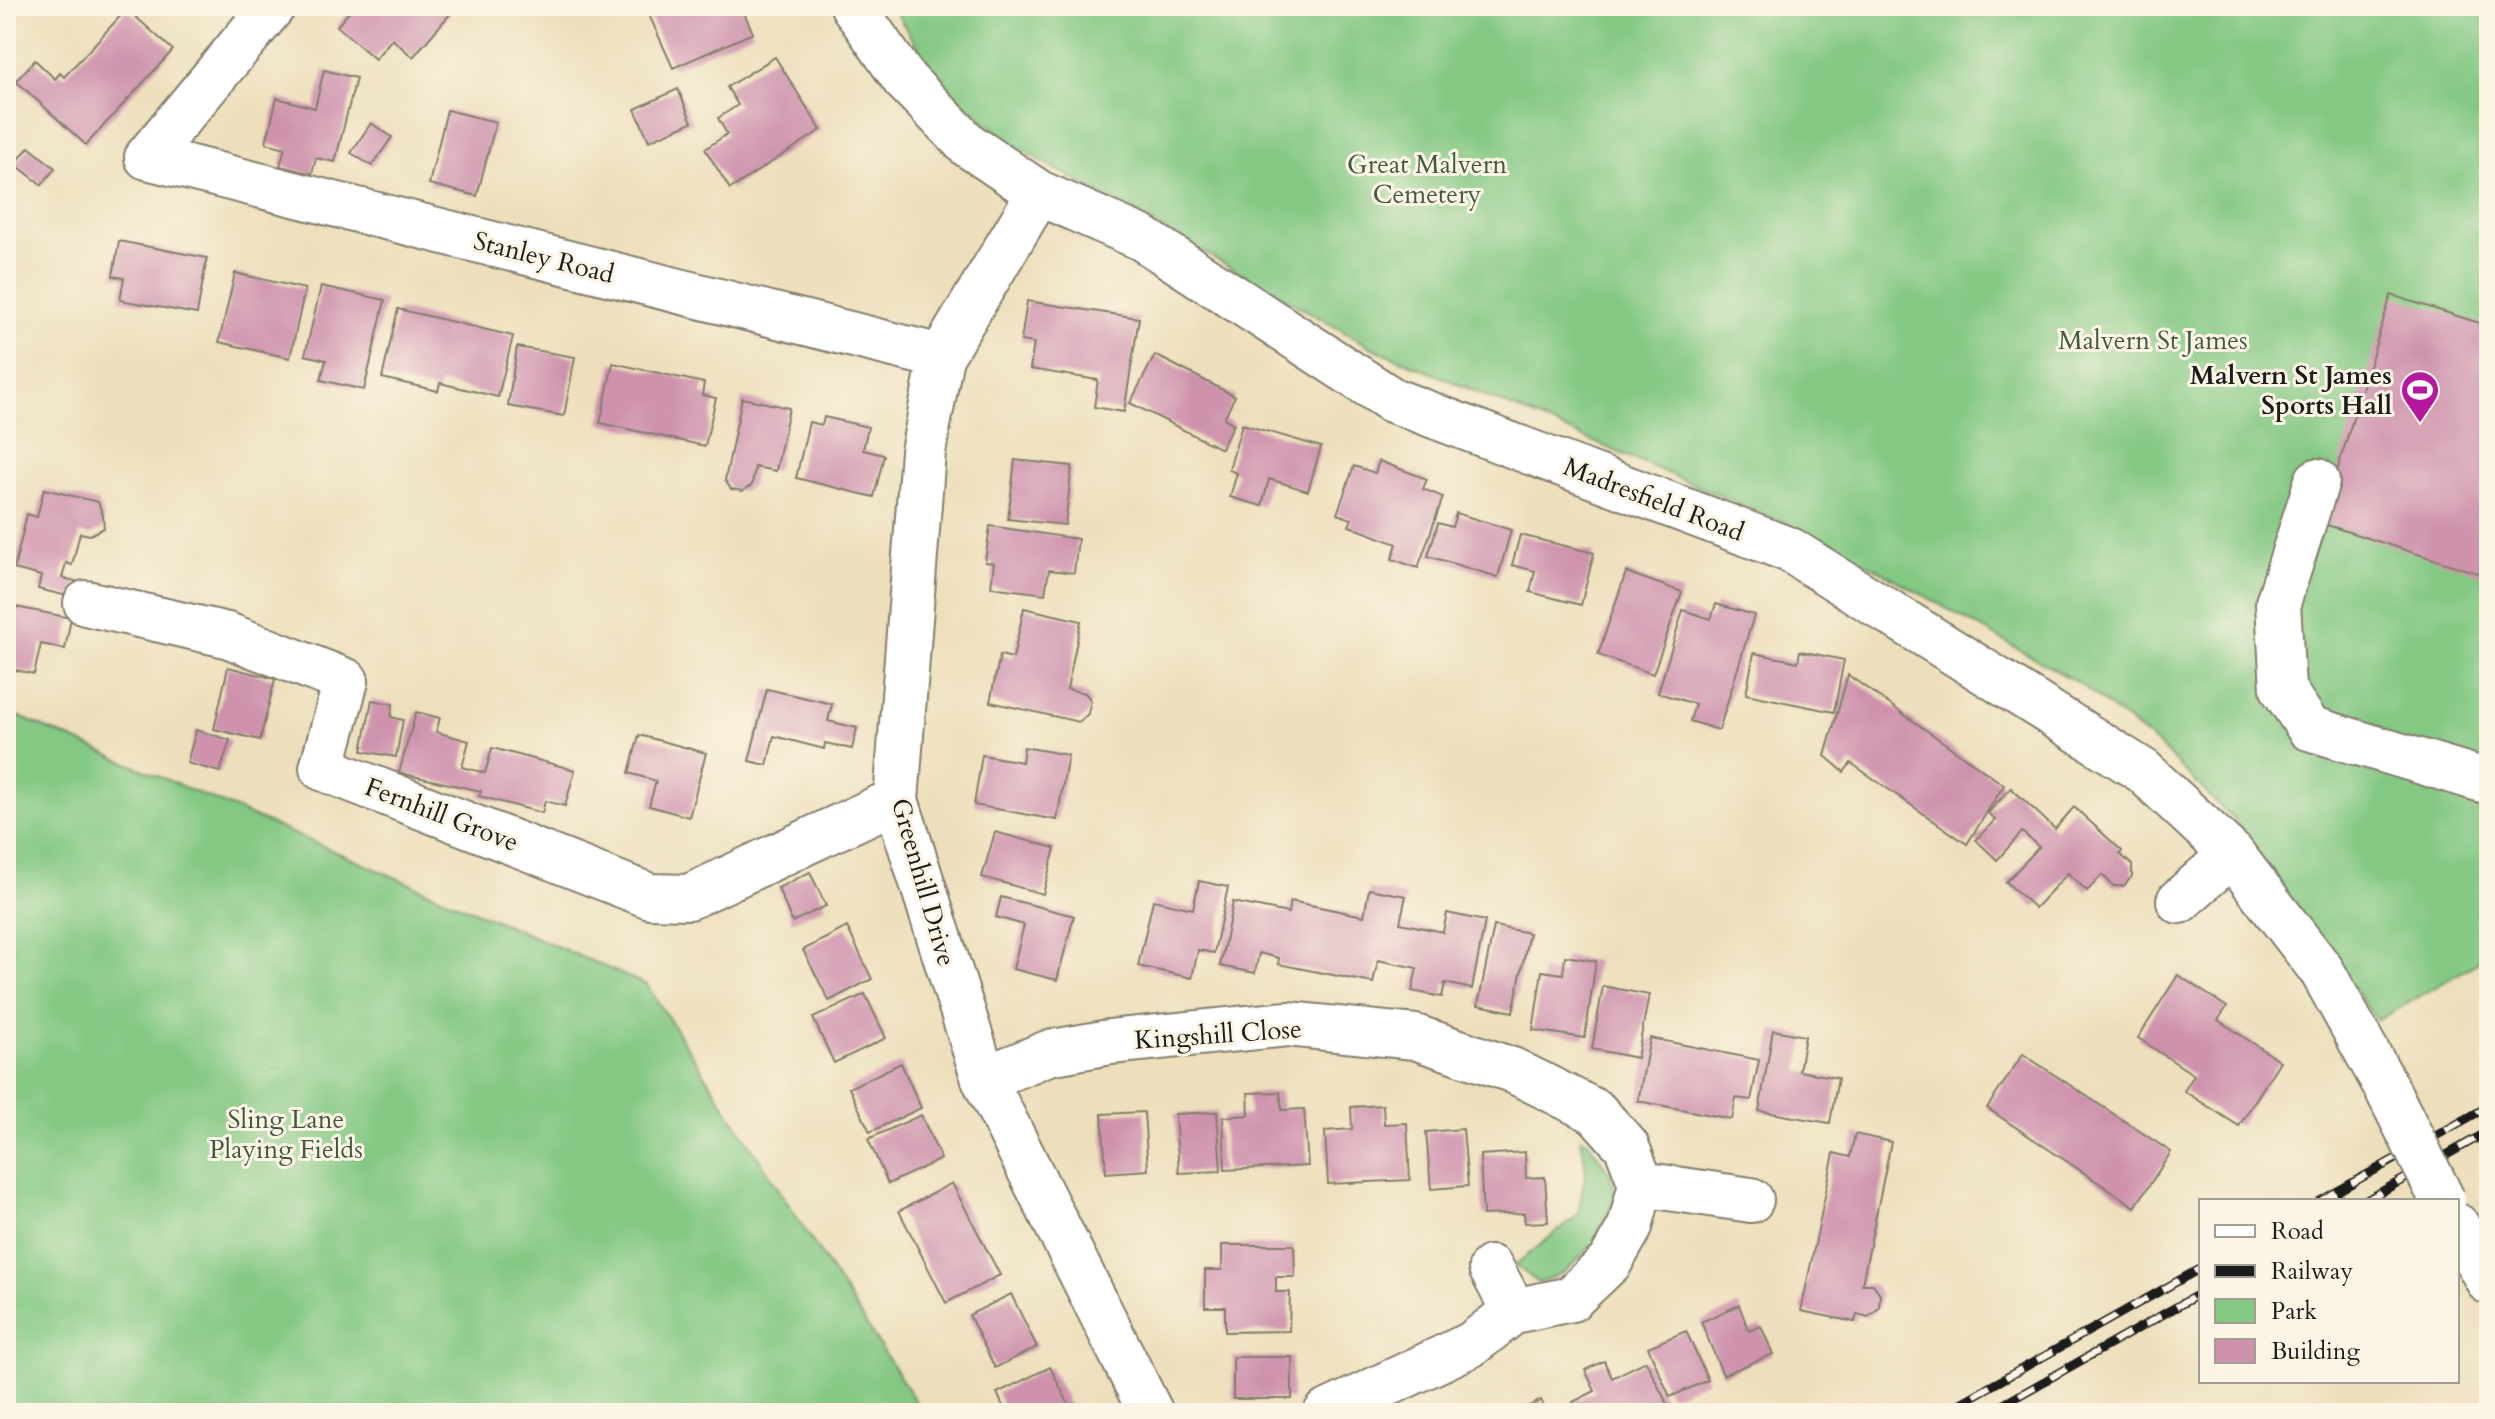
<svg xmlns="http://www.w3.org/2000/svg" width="2495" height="1419" viewBox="0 0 2495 1419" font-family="Cardo,serif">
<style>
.green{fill:#83c883;stroke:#507250;stroke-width:2}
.building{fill:#ce92ad}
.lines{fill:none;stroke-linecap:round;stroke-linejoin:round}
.minor-casing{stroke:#847e6c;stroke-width:48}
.minor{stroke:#fff;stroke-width:44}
.rail-casing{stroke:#1c1c1c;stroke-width:9}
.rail{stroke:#fcf5e5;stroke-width:6;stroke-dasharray:18;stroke-linecap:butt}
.minor-bridge-casing{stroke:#847e6c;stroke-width:48;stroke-linecap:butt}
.minor-bridge{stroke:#fff;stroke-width:44}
.labels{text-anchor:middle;stroke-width:6;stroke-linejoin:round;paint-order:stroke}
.park-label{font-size:26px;fill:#405840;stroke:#fcf5e5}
.street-label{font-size:26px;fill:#1c1c1c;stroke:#fcf5e5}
.poi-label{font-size:26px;font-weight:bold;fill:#1c1c1c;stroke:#fcf5e5;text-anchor:end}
</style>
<rect width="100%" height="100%" fill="#fcf5e5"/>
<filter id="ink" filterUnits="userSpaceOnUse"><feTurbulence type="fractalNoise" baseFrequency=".0125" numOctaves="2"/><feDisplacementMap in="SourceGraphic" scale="16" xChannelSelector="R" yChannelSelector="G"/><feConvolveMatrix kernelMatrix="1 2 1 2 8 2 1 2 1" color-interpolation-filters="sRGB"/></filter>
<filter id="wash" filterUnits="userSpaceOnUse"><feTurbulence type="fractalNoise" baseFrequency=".006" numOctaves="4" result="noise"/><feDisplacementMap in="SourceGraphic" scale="32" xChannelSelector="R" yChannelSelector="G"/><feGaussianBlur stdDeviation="1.8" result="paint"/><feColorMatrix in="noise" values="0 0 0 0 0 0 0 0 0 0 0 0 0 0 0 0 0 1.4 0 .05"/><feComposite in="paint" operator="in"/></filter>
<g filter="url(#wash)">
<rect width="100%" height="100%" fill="#eddfbc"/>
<g class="green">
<polygon points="892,6 2489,6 2489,956 2377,1021 2236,822 2158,745 2080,684 1829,542 1373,348 1013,145 941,84"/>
<polygon points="6,711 647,985 923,1413 6,1413"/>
<polygon points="1581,1138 1588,1141 1612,1177 1616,1197 1592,1245 1565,1272 1539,1283 1515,1265 1578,1215 1586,1170"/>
</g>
<g id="blocks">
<g class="building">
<polygon points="354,6 457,6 413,57 392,39 375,59 337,26"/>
<polygon points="645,6 741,6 753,33 673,68"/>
<polygon points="127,9 173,50 86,145 16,81 35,60 55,79 60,73 64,77"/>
<polygon points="775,57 821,130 730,189 705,149 727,134 718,118 738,105 727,87"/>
<polygon points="324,70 356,78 335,162 316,158 312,174 280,166 285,148 266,143 277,98 315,108"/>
<polygon points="678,89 692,122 649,141 635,109"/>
<polygon points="447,110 496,122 477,196 429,184"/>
<polygon points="371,123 392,137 372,166 351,153"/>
<polygon points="29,147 55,168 42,185 15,164"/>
<polygon points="119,241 207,258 197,314 120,300 124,278 113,276"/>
<polygon points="235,273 305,289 290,358 219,342"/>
<polygon points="321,286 385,300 364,390 321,380 326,360 305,355"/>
<polygon points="2391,295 2489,326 2489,577 2321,523"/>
<polygon points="1027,301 1139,318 1124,412 1094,407 1098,380 1030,369 1034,343 1021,341"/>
<polygon points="398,309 513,336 498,397 440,383 438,391 382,378"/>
<polygon points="517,347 575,357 564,416 508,406"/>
<polygon points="1155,355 1235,396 1224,418 1234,424 1221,449 1130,403"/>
<polygon points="613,363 704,383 702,395 716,398 705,446 600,423"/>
<polygon points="742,398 789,408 776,471 755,467 752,485 743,491 731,489 725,480"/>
<polygon points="824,417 868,427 863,450 884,455 874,497 796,478 809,422 822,425"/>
<polygon points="1242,424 1321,447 1308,491 1269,479 1262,506 1230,497 1237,473 1229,470"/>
<polygon points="1015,460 1072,466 1065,525 1008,519"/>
<polygon points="1379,461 1427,479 1423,489 1443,497 1418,568 1392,559 1397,544 1349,526 1352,519 1337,514 1354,466 1375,473"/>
<polygon points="44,489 98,502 103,516 104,528 90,535 80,533 72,565 66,563 62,578 76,581 72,597 38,589 41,576 14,569 27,514 37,517"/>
<polygon points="1456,513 1511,530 1498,577 1428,556 1438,523 1452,527"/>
<polygon points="990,526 1078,539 1074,573 1049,570 1045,594 991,587 994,563 985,562"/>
<polygon points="1520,535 1594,553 1581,605 1530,592 1535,571 1512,565"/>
<polygon points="1626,572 1682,592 1653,674 1598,655"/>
<polygon points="1716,604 1754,615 1719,730 1690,721 1695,704 1658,693 1683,610 1711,619"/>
<polygon points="6,605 71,618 65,649 41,644 34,674 6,668"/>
<polygon points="1024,608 1081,621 1067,689 1085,693 1091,700 1088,714 1079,722 990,702 1000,655 1013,658"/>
<polygon points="1800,651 1844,660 1834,712 1746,694 1754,653 1798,662"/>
<polygon points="228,667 275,679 260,740 214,729"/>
<polygon points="1848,675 2004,785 1967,844 1851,763 1844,772 1825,756"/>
<polygon points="767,689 832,704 828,721 857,728 852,749 825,743 824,749 774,736 767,765 749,761"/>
<polygon points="372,700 393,704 391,717 403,720 396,757 362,751"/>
<polygon points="416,712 440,718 436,732 469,741 462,767 485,773 492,748 575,770 565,806 545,801 542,813 479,796 481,791 399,773"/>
<polygon points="196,730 230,740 220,772 187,763"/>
<polygon points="639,735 706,753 689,817 649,806 656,781 629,773"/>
<polygon points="1024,747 1068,755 1057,820 974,805 982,755 1022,762"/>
<polygon points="2011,788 2055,829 2074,807 2122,851 2120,854 2132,865 2132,876 2124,886 2114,886 2102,875 2087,891 2068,873 2035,908 2006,882 2039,847 2022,832 1997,860 1976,840 1995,820 1988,813"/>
<polygon points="995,832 1055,848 1043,894 982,877"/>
<polygon points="810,872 826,906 792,922 778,888"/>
<polygon points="1199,881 1228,887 1214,953 1198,950 1192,978 1138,966 1153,900 1193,909"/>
<polygon points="1369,889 1406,896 1400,923 1443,932 1447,913 1485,921 1472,989 1445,983 1442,997 1412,991 1417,968 1378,960 1373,983 1278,964 1279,958 1259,953 1255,973 1220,966 1233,902 1288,913 1290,901 1364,916"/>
<polygon points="1001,897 1074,916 1057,980 1013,969 1024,925 996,917"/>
<polygon points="1494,926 1529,933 1513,1012 1478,1005"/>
<polygon points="847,927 872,979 829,1001 803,950"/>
<polygon points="1565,956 1596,961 1585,1038 1533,1030 1542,971 1563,974"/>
<polygon points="2178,975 2227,1007 2218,1020 2280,1061 2239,1126 2184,1091 2194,1075 2138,1038"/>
<polygon points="1603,986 1649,995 1637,1058 1592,1049"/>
<polygon points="865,994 886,1038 834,1063 813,1018"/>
<polygon points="1773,1030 1805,1036 1799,1071 1838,1078 1830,1123 1759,1111"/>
<polygon points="1650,1038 1759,1060 1751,1100 1736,1098 1732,1119 1638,1101"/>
<polygon points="2023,1054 2171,1152 2135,1207 1987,1108"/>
<polygon points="901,1063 921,1108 870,1132 849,1088"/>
<polygon points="1280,1092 1282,1110 1304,1109 1308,1166 1225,1170 1223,1117 1249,1115 1248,1093"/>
<polygon points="1383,1105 1384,1124 1407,1123 1410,1180 1328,1184 1325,1131 1352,1129 1351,1107"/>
<polygon points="1144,1112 1148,1170 1106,1173 1102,1114"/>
<polygon points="1217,1112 1221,1171 1179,1173 1175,1114"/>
<polygon points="921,1115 941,1159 888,1184 868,1139"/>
<polygon points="1463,1129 1468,1186 1431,1189 1426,1132"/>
<polygon points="1855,1134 1891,1142 1862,1284 1873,1284 1880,1294 1879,1308 1868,1317 1857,1314 1855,1322 1801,1311 1834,1153 1850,1157"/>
<polygon points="1525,1152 1526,1178 1545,1177 1548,1222 1525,1223 1524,1213 1483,1215 1480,1155"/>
<polygon points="952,1183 1000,1275 946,1303 899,1211"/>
<polygon points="1222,1245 1294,1245 1295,1277 1276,1277 1276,1292 1290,1292 1289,1331 1225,1332 1225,1307 1205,1307 1205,1270 1222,1270"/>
<polygon points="1011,1294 1037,1347 995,1368 969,1315"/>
<polygon points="1739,1305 1749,1331 1761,1326 1773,1354 1723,1375 1701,1322"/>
<polygon points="1686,1331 1708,1380 1670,1397 1648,1347"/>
<rect x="1233" y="1357" width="59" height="42"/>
<polygon points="1604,1361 1612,1378 1646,1361 1670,1410 1578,1413 1573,1402 1595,1391 1585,1370"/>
<polygon points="1050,1367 1073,1413 1006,1413 997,1393"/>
<polygon points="1541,1400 1547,1413 1516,1413"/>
</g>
</g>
</g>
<g filter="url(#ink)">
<use href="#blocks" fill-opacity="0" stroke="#847e6c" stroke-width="2"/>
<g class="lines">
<g class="minor-casing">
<g id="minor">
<polyline points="273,6 147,157 941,357"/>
<polyline points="853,6 904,79 968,145 1039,193 1142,238 1392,400 1790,550 2143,771 2232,854 2322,971 2383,1081"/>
<polyline points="1039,193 941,357 923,452 896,800 984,1079 1151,1413"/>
<polyline points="2317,481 2278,603 2283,689 2309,728 2489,782"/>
<polyline points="86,603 227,635 346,681 322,768 650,896 689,897 896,800"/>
<polyline points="2179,901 2232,854"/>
<polyline points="984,1079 1048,1053 1110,1042 1288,1024 1415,1037 1512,1070 1596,1112 1627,1147 1641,1184 1630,1227 1610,1262 1571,1299 1514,1311 1472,1344 1326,1413"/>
<polyline points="1641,1184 1751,1200"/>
<polyline points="2457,1226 2489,1282"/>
<polyline points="1491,1268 1514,1311"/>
</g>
</g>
<use href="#minor" class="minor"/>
<g class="rail-casing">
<g id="rail">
<polyline points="2320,1201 2489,1106"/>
<polyline points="2365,1201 2489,1131"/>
<polyline points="1943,1413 2201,1268"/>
<polyline points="1988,1413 2201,1293"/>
</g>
</g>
<use href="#rail" class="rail"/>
<g class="minor-bridge-casing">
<polyline id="minor-bridge" points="2383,1081 2443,1201"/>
</g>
<use href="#minor-bridge" class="minor-bridge"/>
</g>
</g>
<defs>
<g id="stadium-pin" transform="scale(2)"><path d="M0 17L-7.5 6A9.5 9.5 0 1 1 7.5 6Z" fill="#b5179e" stroke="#fcf5e5"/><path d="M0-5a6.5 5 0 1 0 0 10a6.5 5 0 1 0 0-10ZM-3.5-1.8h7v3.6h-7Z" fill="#fff"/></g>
</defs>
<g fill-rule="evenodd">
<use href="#stadium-pin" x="2420" y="390"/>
</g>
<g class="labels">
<g class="park-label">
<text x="1427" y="173">Great Malvern<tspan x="1427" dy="30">Cemetery</tspan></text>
<text x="2153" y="349">Malvern St James</text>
<text x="286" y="1128">Sling Lane<tspan x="286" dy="30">Playing Fields</tspan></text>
</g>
<g class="street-label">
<text transform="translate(544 257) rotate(14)" y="9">Stanley Road</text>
<text transform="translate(1654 499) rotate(21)" y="9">Madresfield Road</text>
<text transform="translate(442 814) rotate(21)" y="9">Fernhill Grove</text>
<text transform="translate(924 882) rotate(74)" y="9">Greenhill Drive</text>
<text transform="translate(1218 1034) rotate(-4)" y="9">Kingshill Close</text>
</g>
<g class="poi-label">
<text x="2392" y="384">Malvern St James<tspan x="2392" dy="30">Sports Hall</tspan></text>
</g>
</g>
<rect width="2495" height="1419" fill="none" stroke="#fcf5e5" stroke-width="32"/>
<rect x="2199" y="1199" width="260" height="184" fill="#fcf5e5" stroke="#a29e95" stroke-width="2"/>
<rect x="2215" y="1225" width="40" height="12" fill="#ffffff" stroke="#a29e95" stroke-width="2"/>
<text x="2271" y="1239" font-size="24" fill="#1c1c1c">Road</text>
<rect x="2215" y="1265" width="40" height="12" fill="#1c1c1c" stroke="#a29e95" stroke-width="2"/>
<text x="2271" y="1279" font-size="24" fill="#1c1c1c">Railway</text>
<rect x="2215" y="1299" width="40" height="24" fill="#83c883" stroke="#a29e95" stroke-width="2"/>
<text x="2271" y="1319" font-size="24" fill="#1c1c1c">Park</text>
<rect x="2215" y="1339" width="40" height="24" fill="#ce92ad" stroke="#a29e95" stroke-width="2"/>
<text x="2271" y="1359" font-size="24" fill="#1c1c1c">Building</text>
</svg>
